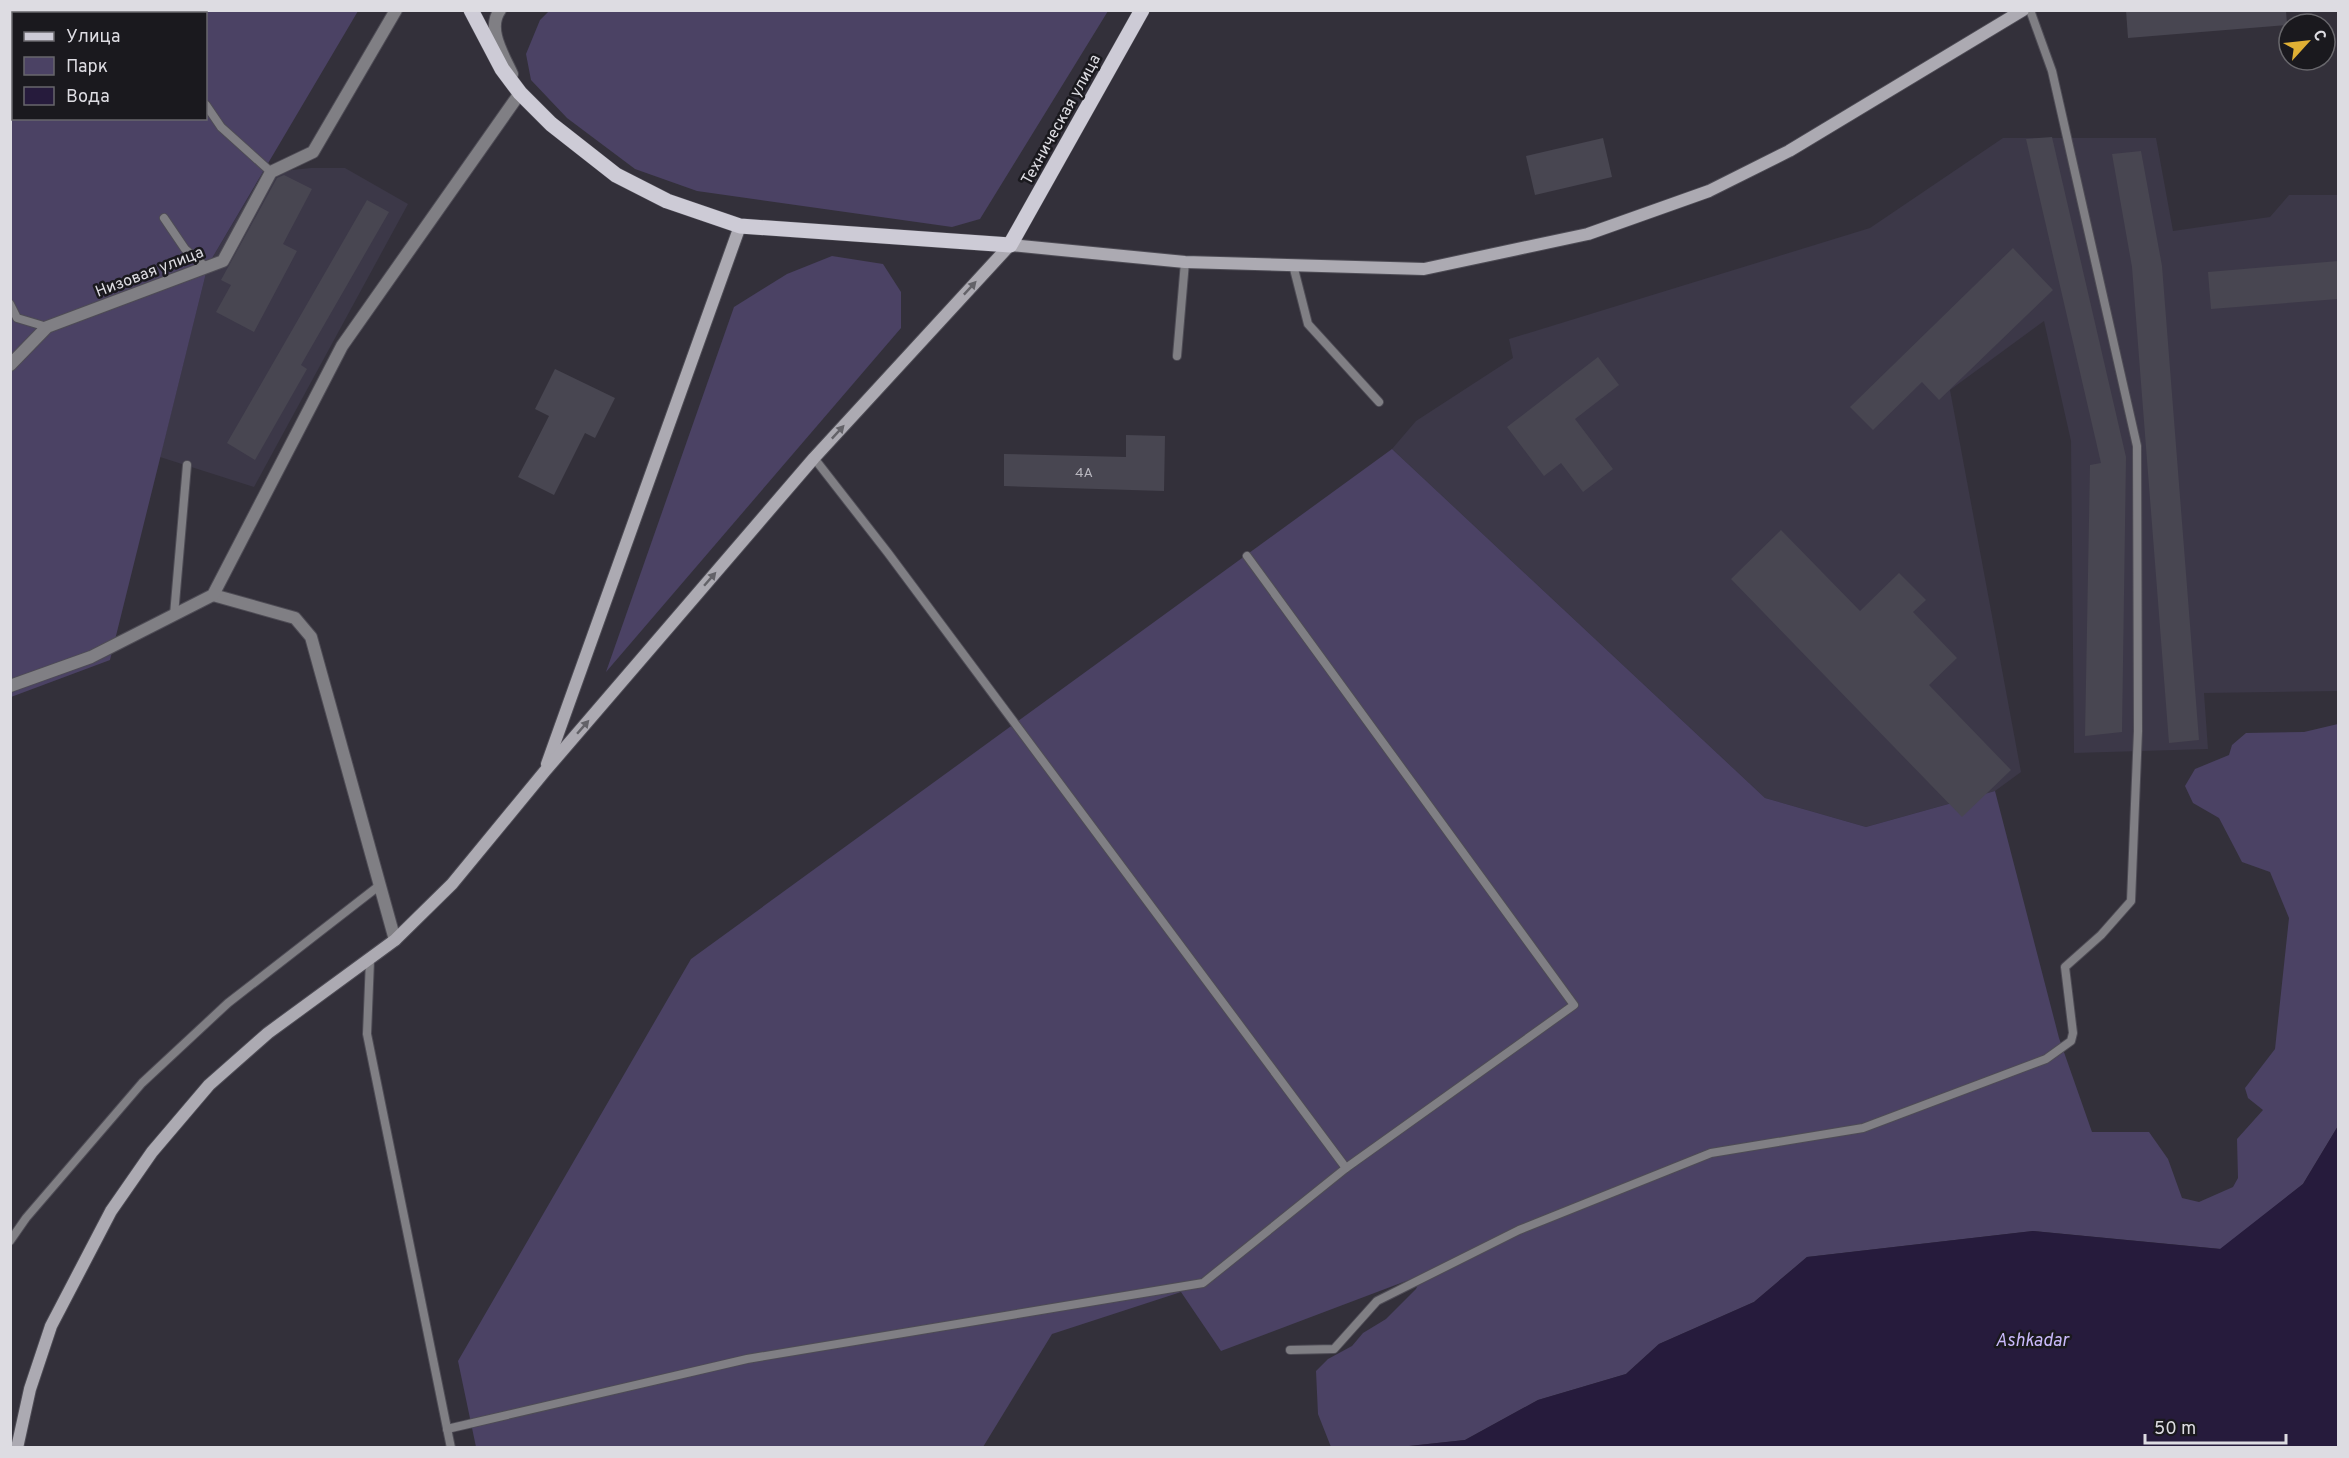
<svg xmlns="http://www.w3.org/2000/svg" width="2349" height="1458" viewBox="0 0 2349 1458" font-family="Overpass,sans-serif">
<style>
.built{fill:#3c3848}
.green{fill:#4b4264;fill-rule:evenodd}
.water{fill:#261b3c}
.building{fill:#484651}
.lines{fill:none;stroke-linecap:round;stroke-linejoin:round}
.service-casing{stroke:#4e4c55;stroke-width:10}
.minor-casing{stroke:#4e4c55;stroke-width:14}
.tertiary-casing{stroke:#4e4c55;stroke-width:14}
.secondary-casing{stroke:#4e4c55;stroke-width:14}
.primary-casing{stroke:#4e4c55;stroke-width:16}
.service{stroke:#807f84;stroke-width:8}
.minor{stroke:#807f84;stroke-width:12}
.tertiary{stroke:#807f84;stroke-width:12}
.secondary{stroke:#acaab2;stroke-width:12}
.primary{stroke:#cdcbd6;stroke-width:15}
.oneway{fill:#636268}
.labels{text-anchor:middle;stroke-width:5;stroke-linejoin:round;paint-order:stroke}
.number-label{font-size:14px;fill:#b8b6be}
.street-label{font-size:16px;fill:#dddce2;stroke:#1a191e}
.water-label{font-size:18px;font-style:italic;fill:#cabafb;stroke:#1a191e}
</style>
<rect width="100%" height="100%" fill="#33303a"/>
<g class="built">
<polygon points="2003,138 2156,138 2173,231 2270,217 2289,195 2338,195 2338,691 2204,693 2208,749 2074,753 2071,441 2044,321 1950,390 2021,772 1995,791 1866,827 1765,798 1392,449 1416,421 1513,358 1509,339 1870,228"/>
<polygon points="311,168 345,168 408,204 254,487 160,457 208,265 263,173"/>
</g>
<g class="green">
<path d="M11,11H358L208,265L110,660L11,697ZM14,14H206V118H14Z"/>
<polygon points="549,11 549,10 1108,11 980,219 952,227 697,191 635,169 567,118 531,80 526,54 540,20"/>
<polygon points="832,256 883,264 901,292 901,328 606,672 734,307 787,274"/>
<polygon points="1392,449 1765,798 1866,827 1995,791 2059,1038 2092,1132 2149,1132 2168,1159 2182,1198 2199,1202 2233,1187 2238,1178 2237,1139 2263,1110 2248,1098 2245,1088 2275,1049 2289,918 2270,872 2242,862 2219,818 2193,803 2185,786 2195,769 2229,755 2232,745 2246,733 2304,732 2338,724 2338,1126 2303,1184 2221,1249 2033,1231 1807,1257 1754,1302 1659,1344 1626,1374 1538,1400 1465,1440 1400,1447 1331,1447 1318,1414 1316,1371 1328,1359 1352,1346 1363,1333 1386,1319 1416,1289 1422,1275 1221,1351 1181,1292 1052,1334 983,1447 476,1447 458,1361 691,959"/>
</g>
<polygon class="water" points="2338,1126 2338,1447 1400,1447 1465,1440 1538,1400 1626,1374 1659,1344 1754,1302 1807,1257 2033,1231 2220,1249 2303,1184"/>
<g class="building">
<polygon points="2126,10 2286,10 2287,25 2128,38"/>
<polygon points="2052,137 2126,457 2122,732 2085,736 2090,465 2101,463 2026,139"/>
<polygon points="1603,138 1612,177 1535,195 1526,156"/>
<polygon points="2141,151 2162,266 2199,740 2169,743 2132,267 2112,154"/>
<polygon points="284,175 312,189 283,244 297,251 254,332 216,312 231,285 221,280 277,178"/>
<polygon points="367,200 389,212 301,365 307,369 255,460 227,443"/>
<polygon points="2013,248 2053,290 1939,400 1922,382 1873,430 1850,407"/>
<polygon points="2338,261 2338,299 2211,309 2208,272"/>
<polygon points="1598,357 1619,385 1575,419 1613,469 1583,492 1561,463 1544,476 1507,427"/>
<polygon points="555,369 615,398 595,438 585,433 554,495 518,477 549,416 535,409"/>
<polygon points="1126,435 1165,436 1164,491 1004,486 1004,454 1126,457"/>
<polygon points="1781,530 1860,611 1899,573 1926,600 1913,612 1957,658 1929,685 2011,770 1962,817 1731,579"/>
</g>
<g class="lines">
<g class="service-casing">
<g id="service">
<polyline points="206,105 221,127 271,172"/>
<polyline points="164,218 185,249 206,267"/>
<polyline points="1293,265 1308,324 1379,402"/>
<polyline points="10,304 17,318 47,327"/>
<polyline points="1177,356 1185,262"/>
<polyline points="814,458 888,553 1346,1168 1574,1005 1247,556"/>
<polyline points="174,615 187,465"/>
<polyline points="370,960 367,1034 451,1448"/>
<polyline points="10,1241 26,1218 142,1083 228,1003 380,885"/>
<polyline points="1290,1350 1334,1349 1377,1301 1519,1230 1711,1153 1863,1128 2046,1059 2071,1041 2073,1033 2065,967 2101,935 2131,901 2138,731 2137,446 2052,71 2030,10"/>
<polyline points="447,1429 747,1359 1203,1283 1346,1168"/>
</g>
</g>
<g class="minor-casing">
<g id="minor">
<polyline points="10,50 14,51"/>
<polyline points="10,365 47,327 223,261 271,172 313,152 396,10"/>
<polyline points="213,595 295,618 311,637 395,940"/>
<polyline points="10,686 91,657 213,595 342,346 520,93"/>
</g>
</g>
<g class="tertiary-casing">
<path id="tertiary" d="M500,10C486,29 504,56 512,74"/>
</g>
<g class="secondary-casing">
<g id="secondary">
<polyline points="547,764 740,226"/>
<polyline points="17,1448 30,1389 51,1326 111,1211 152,1152 209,1085 268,1033 395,940 452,884 545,771 814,458 1010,245 1185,262 1424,269 1588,234 1709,191 1789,151 2023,10"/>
</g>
</g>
<g class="primary-casing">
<polyline id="primary" points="471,10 502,69 520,93 551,124 616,175 667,201 740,226 1010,245 1142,10"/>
</g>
<use href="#service" class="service"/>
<use href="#minor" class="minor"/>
<use href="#tertiary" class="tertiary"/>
<use href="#secondary" class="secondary"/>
<use href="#primary" class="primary"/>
</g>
<defs><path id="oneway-solid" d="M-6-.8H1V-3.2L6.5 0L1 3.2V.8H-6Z" transform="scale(1.5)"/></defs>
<g class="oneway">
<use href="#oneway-solid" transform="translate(970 288) rotate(-47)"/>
<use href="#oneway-solid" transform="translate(838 432) rotate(-47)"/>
<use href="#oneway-solid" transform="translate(710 579) rotate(-49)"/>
<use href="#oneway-solid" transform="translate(583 727) rotate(-49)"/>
</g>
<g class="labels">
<g class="number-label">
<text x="1084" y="477">4А</text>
</g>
<g class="street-label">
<text transform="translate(1060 119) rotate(-61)" y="6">Техническая улица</text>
<text transform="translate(149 271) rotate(-21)" y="6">Низовая улица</text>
</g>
<g class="water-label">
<text x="2032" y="1346">Ashkadar</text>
</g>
</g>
<rect width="2349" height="1458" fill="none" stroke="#dddce2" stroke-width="24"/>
<rect x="12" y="12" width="195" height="108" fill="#1a191e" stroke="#68676c" stroke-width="1.5"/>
<rect x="24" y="32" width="30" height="9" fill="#cdcbd6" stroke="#68676c" stroke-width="1.5"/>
<text x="66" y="42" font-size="18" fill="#dddce2">Улица</text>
<rect x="24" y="57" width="30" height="18" fill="#4b4264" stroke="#68676c" stroke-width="1.5"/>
<text x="66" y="72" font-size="18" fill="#dddce2">Парк</text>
<rect x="24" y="87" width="30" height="18" fill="#261b3c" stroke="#68676c" stroke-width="1.5"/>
<text x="66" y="102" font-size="18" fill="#dddce2">Вода</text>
<g transform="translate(2307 42) rotate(63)"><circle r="28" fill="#1a191e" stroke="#68676c" stroke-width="1.5"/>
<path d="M0-4.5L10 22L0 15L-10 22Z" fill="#e0b034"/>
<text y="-9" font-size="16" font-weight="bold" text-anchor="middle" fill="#dddce2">С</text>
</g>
<path d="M2145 1434v9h141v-9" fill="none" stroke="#dddce2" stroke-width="3"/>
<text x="2154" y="1434" font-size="18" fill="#dddce2" stroke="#1a191e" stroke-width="4.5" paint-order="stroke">50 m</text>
</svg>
